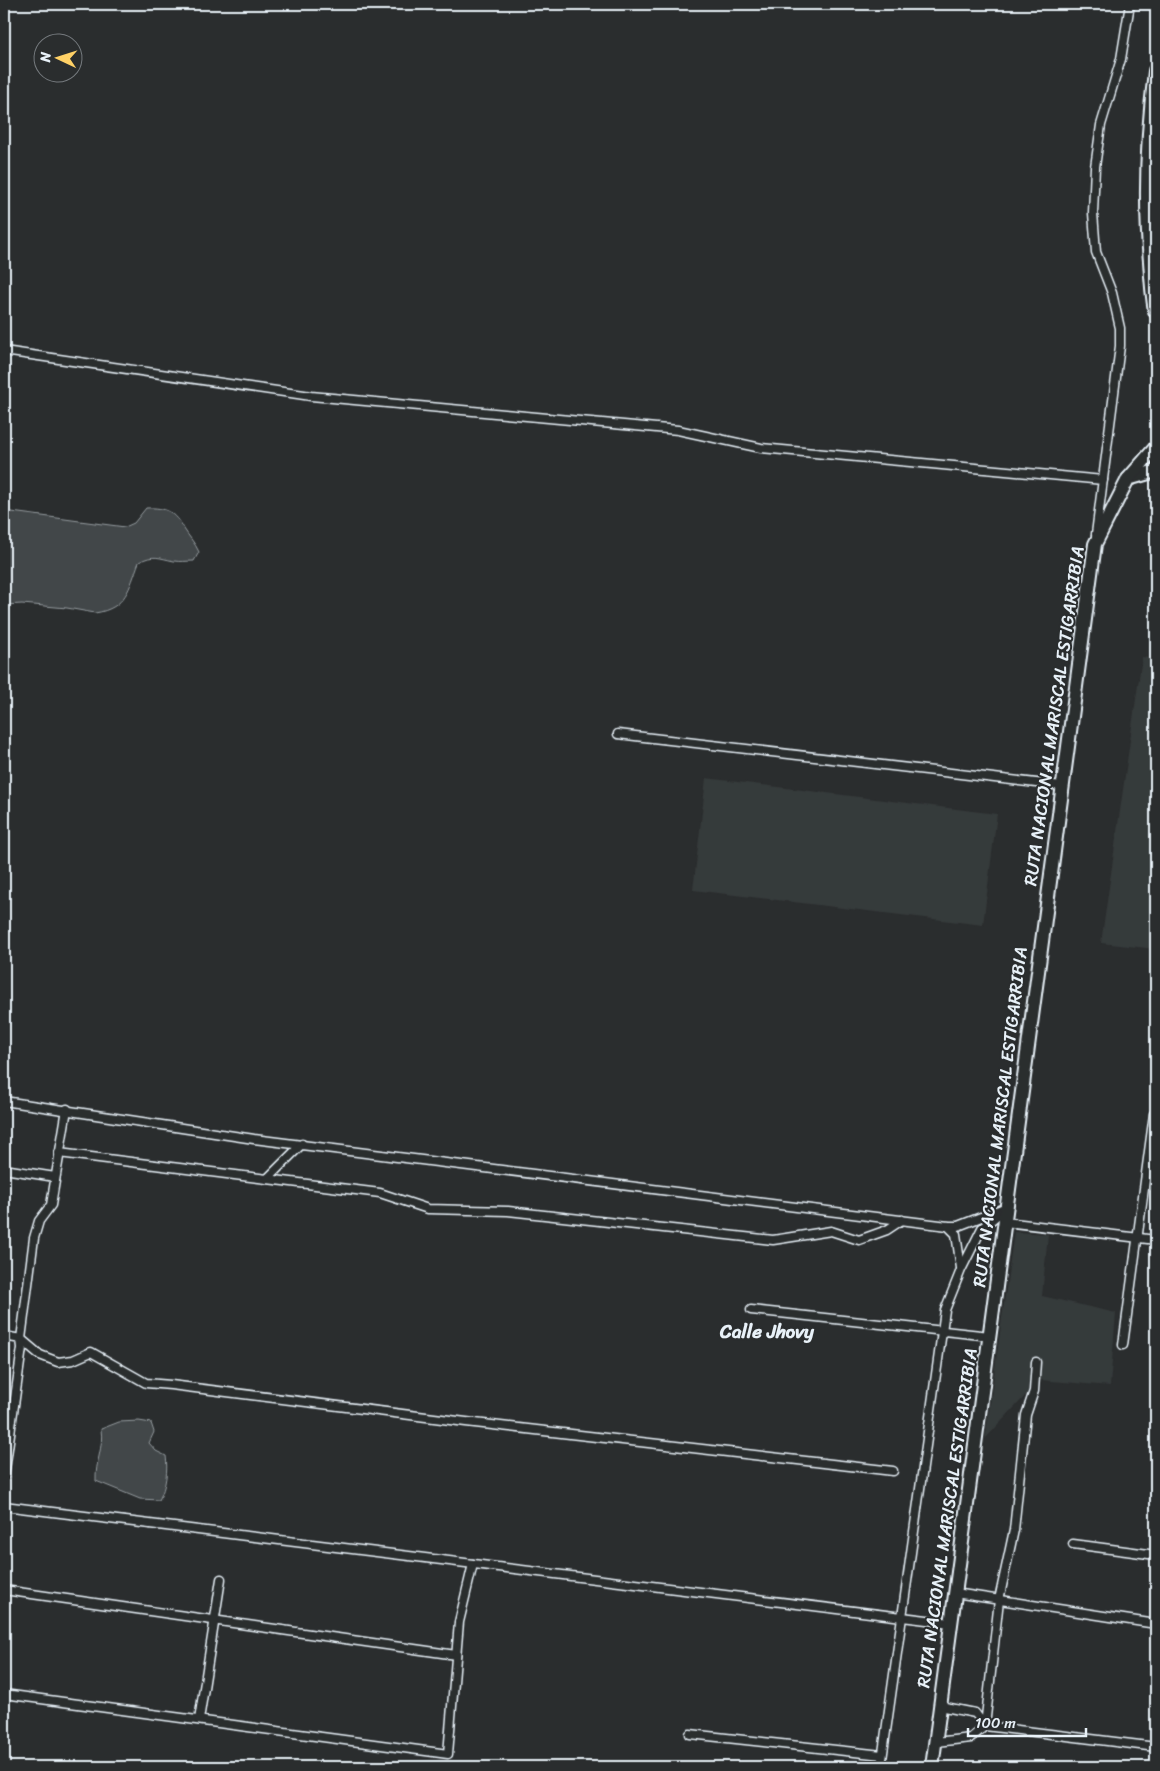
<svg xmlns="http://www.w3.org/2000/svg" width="1160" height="1771" viewBox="0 0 1160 1771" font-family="Sriracha,sans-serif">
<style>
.built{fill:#363a3b}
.green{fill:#424648;stroke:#959ca0}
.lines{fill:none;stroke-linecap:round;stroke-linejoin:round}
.minor-casing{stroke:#e8f1f8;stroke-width:11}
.primary-casing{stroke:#e8f1f8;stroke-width:16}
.trunk-casing{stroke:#e8f1f8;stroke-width:18}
.minor{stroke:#2a2d2e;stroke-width:8}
.primary{stroke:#2a2d2e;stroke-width:12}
.trunk{stroke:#2a2d2e;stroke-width:14}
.labels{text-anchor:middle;stroke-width:4;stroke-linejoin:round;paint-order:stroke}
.street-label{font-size:18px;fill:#e8f1f8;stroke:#2a2d2e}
.neighbourhood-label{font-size:19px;font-weight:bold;fill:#e8f1f8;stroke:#2a2d2e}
</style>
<rect width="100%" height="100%" fill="#2a2d2e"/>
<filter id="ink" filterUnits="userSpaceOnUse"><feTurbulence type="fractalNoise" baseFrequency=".02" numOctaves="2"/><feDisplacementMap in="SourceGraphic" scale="10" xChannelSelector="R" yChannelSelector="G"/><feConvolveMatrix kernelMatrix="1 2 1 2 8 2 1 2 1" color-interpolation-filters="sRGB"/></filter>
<g filter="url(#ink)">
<g class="built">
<polygon points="1142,657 1156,659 1156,949 1101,943"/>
<polygon points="706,778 997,814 983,925 693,890"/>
<polygon points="1014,1232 1048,1234 1042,1296 1116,1313 1110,1386 1040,1380 985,1439"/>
</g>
<g class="green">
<path d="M146,508C166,507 176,512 184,529C189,537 195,543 199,552L194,561C187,561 180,562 174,561C159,558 153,554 139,562C129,588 127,608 95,613L67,608L22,604L4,605V511L125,527L134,523Z"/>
<path d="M139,1421L151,1423L154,1432L149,1443L156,1451L166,1456C168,1470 166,1487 159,1500L140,1499L96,1481C95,1462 104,1448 101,1429L119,1422Z"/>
</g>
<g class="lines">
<g class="minor-casing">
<g id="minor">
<polyline points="4,351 311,396 678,430 761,448 1103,480"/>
<polyline points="1096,534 1120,346 1120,328 1112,293 1096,252 1093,213 1095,167 1101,125 1121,59 1130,4"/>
<polyline points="618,734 1062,786"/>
<polyline points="4,1101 254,1139 948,1226 958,1226 1007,1207"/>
<polyline points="59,1153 267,1179 302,1144"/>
<polyline points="4,1169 55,1177"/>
<polyline points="267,1179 380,1193 428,1209 508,1211 773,1240 831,1231 859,1240 887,1230 902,1220"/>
<polyline points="1005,1222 1156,1240"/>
<polyline points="948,1226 956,1234 961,1268"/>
<polyline points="751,1310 990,1336"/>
<polyline points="4,1336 21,1339 40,1355 58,1362 73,1360 91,1352 146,1383 171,1385 466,1422 893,1471"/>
<polyline points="1123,1345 1154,1114"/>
<polyline points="4,1477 22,1348 21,1339 34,1238 39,1221 51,1205 67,1109"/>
<polyline points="4,1506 951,1623"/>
<polyline points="1073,1544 1156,1555"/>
<polyline points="4,1590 456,1655"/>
<polyline points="955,1593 1156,1624"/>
<polyline points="4,1694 448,1754 459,1622 473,1564"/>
<polyline points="940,1706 975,1713 985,1726 1156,1747"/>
<polyline points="199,1720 221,1579"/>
<polyline points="690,1734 882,1755"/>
<polyline points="936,1742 971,1738 985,1726 999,1600 1014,1530 1026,1415 1034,1391 1036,1362"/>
<polyline points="881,1767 945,1310 961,1270 982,1228 1001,1212"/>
</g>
</g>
<g class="primary-casing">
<g id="primary">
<polyline points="1128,479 1156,471"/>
<polyline points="932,1767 1095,544 1128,479 1156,447"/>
</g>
</g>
<g class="trunk-casing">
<path id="trunk" d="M1156,71C1148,135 1145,197 1151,261C1152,278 1153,294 1156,311"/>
</g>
<use href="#minor" class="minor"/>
<use href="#primary" class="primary"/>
<use href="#trunk" class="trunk"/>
</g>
</g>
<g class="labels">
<g class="street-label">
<text transform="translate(1054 716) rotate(-82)" y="6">RUTA NACIONAL MARISCAL ESTIGARRIBIA</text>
<text transform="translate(1000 1117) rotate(-83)" y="6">RUTA NACIONAL MARISCAL ESTIGARRIBIA</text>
<text transform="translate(947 1518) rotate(-82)" y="6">RUTA NACIONAL MARISCAL ESTIGARRIBIA</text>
</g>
<g class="neighbourhood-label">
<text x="767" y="1338">Calle Jhovy</text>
</g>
</g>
<rect width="1160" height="1771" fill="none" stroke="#2a2d2e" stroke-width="20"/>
<rect x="10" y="10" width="1140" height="1751" fill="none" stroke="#e8f1f8" stroke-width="2" filter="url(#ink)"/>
<g transform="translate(58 58) rotate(274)"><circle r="24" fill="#2a2d2e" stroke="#767b7f"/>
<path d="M0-4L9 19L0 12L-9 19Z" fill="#ffd166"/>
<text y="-8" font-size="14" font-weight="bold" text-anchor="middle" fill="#e8f1f8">N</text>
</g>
<path d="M968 1728v8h118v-8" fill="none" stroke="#e8f1f8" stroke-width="2.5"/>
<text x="975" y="1728" font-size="15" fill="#e8f1f8" stroke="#2a2d2e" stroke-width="4" paint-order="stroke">100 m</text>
</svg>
